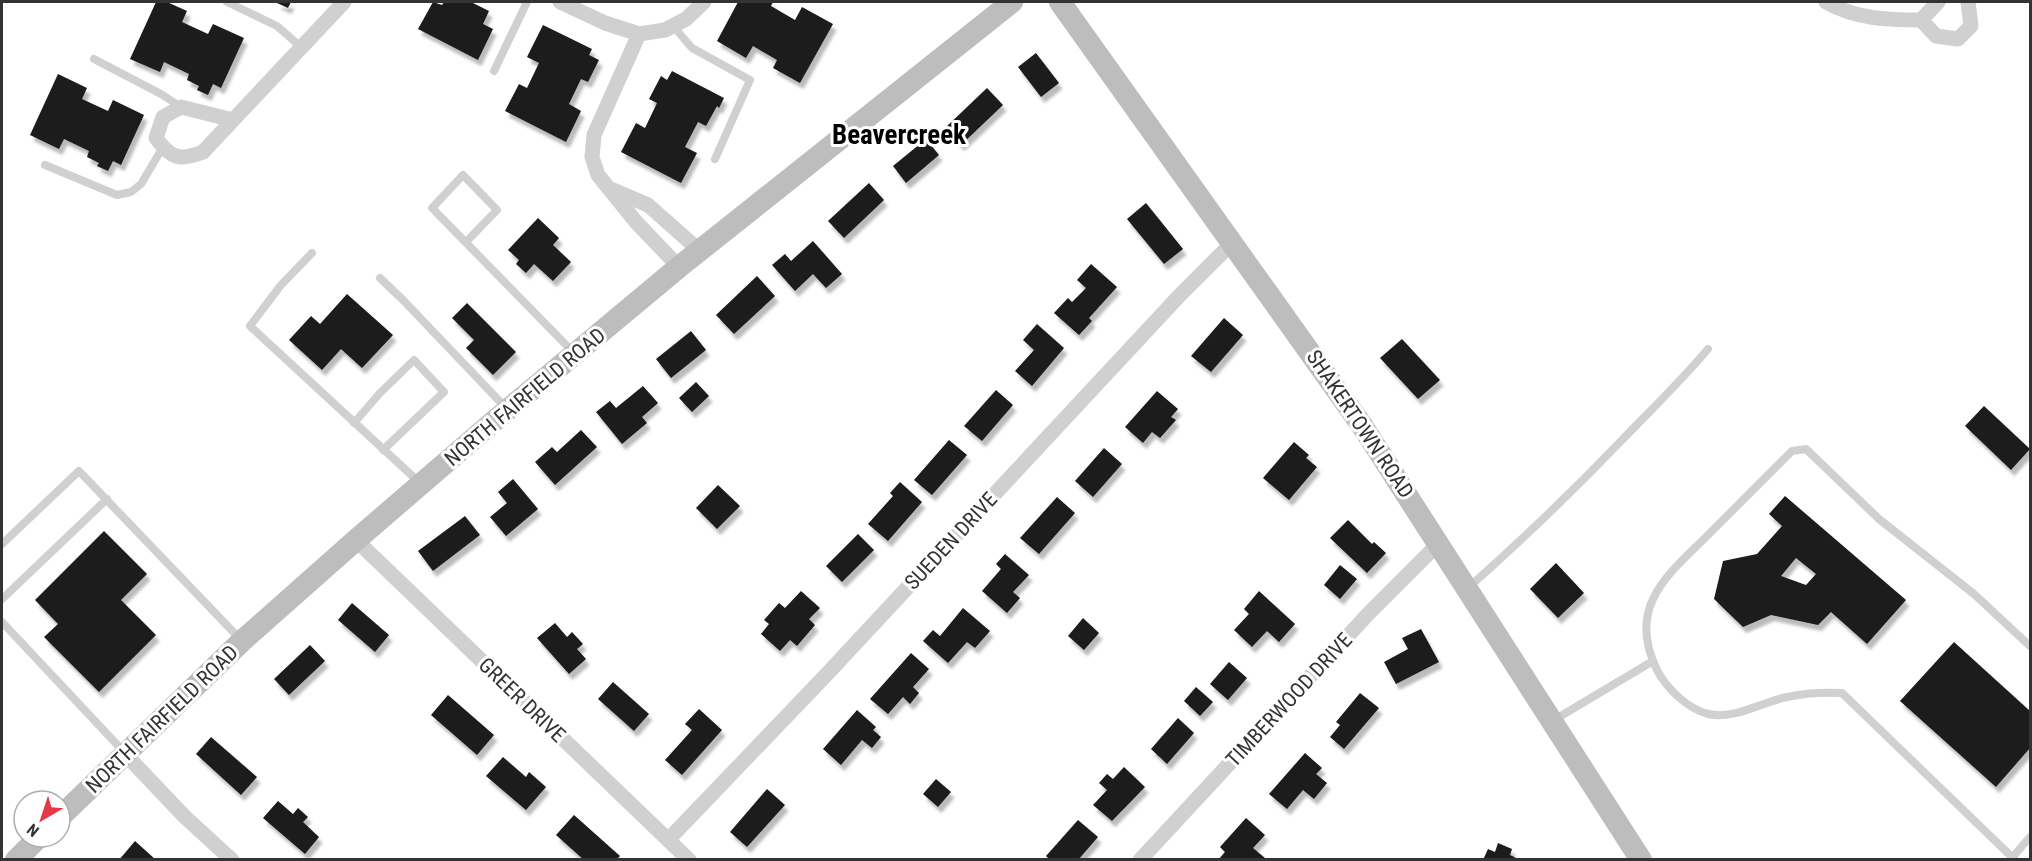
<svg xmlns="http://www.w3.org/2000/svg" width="2032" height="861" viewBox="0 0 2032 861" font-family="'Roboto Condensed',sans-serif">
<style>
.building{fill:#1a1a1a;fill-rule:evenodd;filter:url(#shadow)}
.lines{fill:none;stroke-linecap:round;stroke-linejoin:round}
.lane{stroke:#d0d0d0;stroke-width:8}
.street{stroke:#d0d0d0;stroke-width:15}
.secondary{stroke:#bdbdbd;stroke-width:22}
.labels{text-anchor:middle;stroke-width:6;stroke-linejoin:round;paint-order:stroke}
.street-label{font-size:21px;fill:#333;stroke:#fff}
.district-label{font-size:27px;font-weight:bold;fill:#000;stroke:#fff}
</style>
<defs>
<filter id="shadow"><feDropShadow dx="3.5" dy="6" stdDeviation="1.5" flood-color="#0004"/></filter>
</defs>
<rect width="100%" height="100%" fill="#fff"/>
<g class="building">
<polygon points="156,2 167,2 187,11 182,22 208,34 213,24 244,38 221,88 213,84 208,95 197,90 199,86 187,80 189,74 164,62 160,72 130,59"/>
<polygon points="278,2 291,2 288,8 277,3"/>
<polygon points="433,2 442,5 444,2 471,2 489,11 483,24 493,29 478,60 418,29"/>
<polygon points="738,2 773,2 771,6 795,20 802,7 833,24 800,83 773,68 777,60 753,46 746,58 717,41"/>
<polygon points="543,25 592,49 589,55 599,60 588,82 581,79 569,104 581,111 566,142 505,111 519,84 527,88 539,63 527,57"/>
<polygon points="1036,53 1059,83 1041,97 1018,67"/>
<polygon points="672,71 724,98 719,108 717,106 706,126 698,122 685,147 697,153 681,183 621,152 636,123 645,128 657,103 649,99 661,76 667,80"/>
<polygon points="58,74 87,88 82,99 108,111 113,100 144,115 121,165 113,161 108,171 97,166 99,163 87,157 89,151 64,139 59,149 30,135"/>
<polygon points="987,88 1003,105 961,145 945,128"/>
<polygon points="926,139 939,155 906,183 893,166"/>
<polygon points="869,183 884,200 844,238 828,221"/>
<polygon points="1146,203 1183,249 1164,264 1127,219"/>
<polygon points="538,218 559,238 553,245 571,262 553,281 534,264 526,273 516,264 519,260 508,250"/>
<polygon points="813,241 842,274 826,288 813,274 795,291 772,265 785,254 791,261"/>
<polygon points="1091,264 1117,287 1089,318 1092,321 1079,335 1054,313 1068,298 1072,302 1086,288 1077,280"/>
<polygon points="757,276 775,296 734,334 716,315"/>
<polygon points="347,294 393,335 362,368 341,349 322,370 289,340 311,316 320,324"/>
<polygon points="467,303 516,352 493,375 466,348 474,340 452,318"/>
<polygon points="1224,318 1243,335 1211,372 1191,356"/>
<polygon points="1037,324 1064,348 1032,386 1015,371 1034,350 1023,340"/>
<polygon points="691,331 706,350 671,378 656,359"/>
<polygon points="1402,339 1440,380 1418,399 1380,358"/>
<polygon points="696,382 709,396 692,412 679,398"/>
<polygon points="643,386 658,403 642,417 647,423 622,444 596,412 610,401 616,408"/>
<polygon points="996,390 1013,405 982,441 964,426"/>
<polygon points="1157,391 1178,409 1171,417 1176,420 1160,438 1152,432 1143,443 1125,427"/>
<polygon points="1984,406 2030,449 2011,470 1965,426"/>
<polygon points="581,430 597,447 555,485 535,462 552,447 557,452"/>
<polygon points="949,440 967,455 932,495 914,480"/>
<polygon points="1294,442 1309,455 1306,458 1317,467 1289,500 1263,478"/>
<polygon points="1104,448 1122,464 1093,497 1075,481"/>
<polygon points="513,479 538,509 506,536 490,517 507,503 498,492"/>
<polygon points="900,482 922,502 888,541 868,524 893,496 890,493"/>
<polygon points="718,485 740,506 717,529 696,508"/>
<path d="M1785,496L1906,600L1867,644L1831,612L1818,625L1771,615L1743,627L1714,599L1723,561L1757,554L1782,526L1769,514ZM1796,558L1816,574L1806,585L1781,576Z"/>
<polygon points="1057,497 1075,513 1039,554 1020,538"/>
<polygon points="465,516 480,535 433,571 418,551"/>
<polygon points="1348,520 1372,544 1374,542 1386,553 1367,573 1330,538"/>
<polygon points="104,531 147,574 121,600 156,635 99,692 44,637 58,624 35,600"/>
<polygon points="858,534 874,550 842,582 826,566"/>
<polygon points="1005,554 1029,575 1013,592 1020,598 1007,613 982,591 1001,569 996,564"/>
<polygon points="1556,563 1584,593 1558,618 1530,589"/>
<polygon points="1340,565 1357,579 1340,599 1324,585"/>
<polygon points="801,591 820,608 809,619 815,625 797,646 790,640 780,651 761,634 769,624 764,620 779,603 785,608"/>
<polygon points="1259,591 1295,624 1279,642 1267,631 1252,647 1234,630 1249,614 1244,609"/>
<polygon points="352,603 389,635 375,652 338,620"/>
<polygon points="963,608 990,631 975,648 967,642 948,663 923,641 933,630 940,636"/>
<polygon points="1083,618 1099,633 1084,650 1068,636"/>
<polygon points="555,623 567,637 572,632 583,644 577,649 586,659 569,674 537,638"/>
<polygon points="1421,629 1439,662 1396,684 1384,662 1408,649 1402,638"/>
<polygon points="1954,642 2030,711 2030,748 1996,787 1900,701"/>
<polygon points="310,645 325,661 289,695 274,679"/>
<polygon points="911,653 929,669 913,687 919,693 910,704 903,697 888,714 870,699"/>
<polygon points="1229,662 1247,678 1228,700 1210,684"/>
<polygon points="613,682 649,714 634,731 598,699"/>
<polygon points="1196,687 1213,702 1200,716 1184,701"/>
<polygon points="1360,693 1379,708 1344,749 1330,737 1340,725 1336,722"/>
<polygon points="448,695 494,735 477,755 431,715"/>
<polygon points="699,709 722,730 682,775 665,760 692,730 685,724"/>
<polygon points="857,710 876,727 873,730 881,737 872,748 862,740 841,765 823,749"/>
<polygon points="1178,718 1194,733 1167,764 1151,749"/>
<polygon points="211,737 257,777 241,795 196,754"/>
<polygon points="1305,753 1322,768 1316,774 1327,783 1314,799 1303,790 1287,809 1269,794"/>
<polygon points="503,757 526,777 529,772 546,787 526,810 486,776"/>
<polygon points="1124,767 1145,787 1112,821 1093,805 1107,790 1099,783 1107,774 1113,779"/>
<polygon points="936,779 951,792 938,807 923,794"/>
<polygon points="767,789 785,805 747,847 730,832"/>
<polygon points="278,801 293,814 298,808 308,817 303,822 319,837 305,854 263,818"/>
<polygon points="574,815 620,856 616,860 584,860 556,835"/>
<polygon points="1246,818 1265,835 1253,848 1265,858 1218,860 1225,852 1220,847"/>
<polygon points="1078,820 1098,837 1078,860 1050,860 1046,856"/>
<polygon points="135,841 156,860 119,860"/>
<polygon points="1498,843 1512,849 1510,855 1520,860 1483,860 1488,849 1495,852"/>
</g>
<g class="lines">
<g class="lane">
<polyline points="227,2 277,26 301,47"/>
<polyline points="673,26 692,48 750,80 715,159"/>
<polyline points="94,59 161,94 181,107"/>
<polyline points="494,71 527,2"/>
<polyline points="45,165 117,195 131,192 141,184 163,147"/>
<polyline points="466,242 497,210 463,175 432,208 574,353"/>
<polyline points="312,253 281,285 250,326 420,483"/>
<polyline points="380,278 404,301 507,409"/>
<polyline points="354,423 380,393 414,360 444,392 383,450"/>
<polyline points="2,544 79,471 241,640"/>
<path d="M1469,587C1522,540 1573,491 1622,440C1651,410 1681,381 1708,349"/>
<polyline points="2,599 107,499"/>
<polyline points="2,622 124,752"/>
<polyline points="1554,720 1653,661"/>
<polyline points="2010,860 2030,837"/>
<path d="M2015,860L1842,693C1823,692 1805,693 1787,697C1762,702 1734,720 1708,714C1688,709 1666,688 1657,670C1624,603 1673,571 1715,528C1741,502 1767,476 1792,451L1806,449L1879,519L1974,594L2030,646"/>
</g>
<g class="street">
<polyline points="560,2 605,23 639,34 665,30 686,19 704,2"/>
<path d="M1826,2C1856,19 1887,20 1921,20L1938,2"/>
<polyline points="1921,20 1936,36 1958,39 1971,26 1968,2"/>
<polyline points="639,34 594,135 592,157 598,175 636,222 679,267"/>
<path d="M233,120L181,107L163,117L156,138C171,159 180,161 203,152L344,2"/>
<polyline points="613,190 648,205 700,251"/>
<polyline points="356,540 689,860"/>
<polyline points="126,755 185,817 232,860"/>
<polyline points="668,840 827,674 1180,295 1233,242"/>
<polyline points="1140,860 1370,612 1439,543"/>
</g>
<g class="secondary">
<polyline points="1060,2 1363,427 1641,860"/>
<polyline points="60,817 242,641 356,540 493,422 679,267 1012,2"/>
<polyline points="16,860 39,837"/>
</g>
</g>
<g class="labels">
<g class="street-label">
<text transform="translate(525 397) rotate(-40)" y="7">NORTH FAIRFIELD ROAD</text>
<text transform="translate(1360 424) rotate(56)" y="7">SHAKERTOWN ROAD</text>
<text transform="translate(951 541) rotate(-47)" y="7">SUEDEN DRIVE</text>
<text transform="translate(522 700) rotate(44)" y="7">GREER DRIVE</text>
<text transform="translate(1289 700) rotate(-47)" y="7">TIMBERWOOD DRIVE</text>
<text transform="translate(162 719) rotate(-44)" y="7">NORTH FAIRFIELD ROAD</text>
</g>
<g class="district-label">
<text x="899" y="144">Beavercreek</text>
</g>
</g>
<rect width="2032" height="861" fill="none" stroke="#333333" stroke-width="6"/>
<g transform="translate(42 819) rotate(219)"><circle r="28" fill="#ffffff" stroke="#adadad" stroke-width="1.5"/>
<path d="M0-4.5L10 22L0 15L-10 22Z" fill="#e63946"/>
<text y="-9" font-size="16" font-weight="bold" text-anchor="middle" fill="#333333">N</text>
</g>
</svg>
